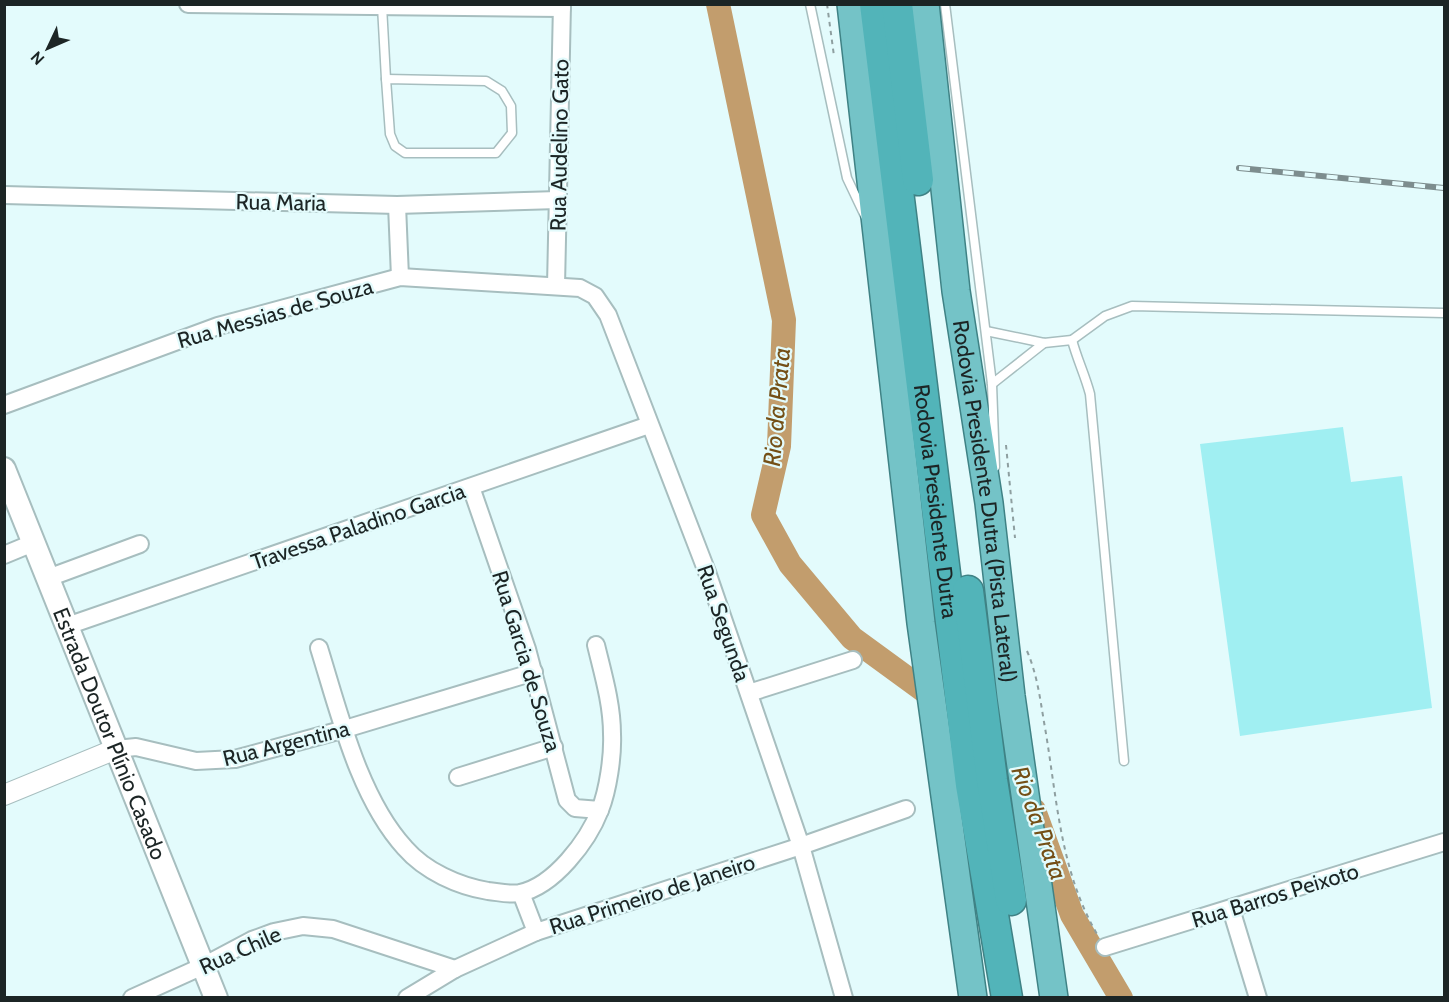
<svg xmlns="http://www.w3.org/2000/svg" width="1449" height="1002" viewBox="0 0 1449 1002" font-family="Cabin,sans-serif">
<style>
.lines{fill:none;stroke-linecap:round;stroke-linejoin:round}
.river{stroke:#c29d6d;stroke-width:24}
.building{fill:#a0eff2}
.service-casing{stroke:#a7bebf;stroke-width:11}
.minor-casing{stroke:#a7bebf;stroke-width:20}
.tertiary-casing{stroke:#a7bebf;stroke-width:22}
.secondary-casing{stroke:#a7bebf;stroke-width:26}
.trunk-casing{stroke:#3f8285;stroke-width:30}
.motorway-casing{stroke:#3f8285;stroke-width:33}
.path{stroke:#8e9fa0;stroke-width:2;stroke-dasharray:4.5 4.5;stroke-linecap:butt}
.service{stroke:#fff;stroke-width:8}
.minor{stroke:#fff;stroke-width:16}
.tertiary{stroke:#fff;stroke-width:20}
.secondary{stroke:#fff;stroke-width:22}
.trunk{stroke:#74c3c7;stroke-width:27}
.motorway{stroke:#52b4b9;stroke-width:30}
.rail-casing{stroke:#7d8d8e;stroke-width:6}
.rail{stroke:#e3fbfc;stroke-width:4;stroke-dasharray:11;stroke-linecap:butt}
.labels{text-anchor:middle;stroke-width:4.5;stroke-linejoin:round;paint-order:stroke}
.street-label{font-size:22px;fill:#1c2525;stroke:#e3fbfc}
.water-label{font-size:24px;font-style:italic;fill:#744f16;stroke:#e3fbfc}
</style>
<rect width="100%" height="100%" fill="#e3fbfc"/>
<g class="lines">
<g class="river">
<polyline points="718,4 784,320 779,446 763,515 790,564 852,638 926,692 1007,733 1016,760"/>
<polyline points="1034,810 1072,915 1121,998"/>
</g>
</g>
<polygon class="building" points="1343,427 1351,482 1402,476 1432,708 1240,736 1200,444"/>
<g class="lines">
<g class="service-casing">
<g id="service">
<polyline points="810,4 847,178 866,218"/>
<polyline points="945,4 992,384 995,467"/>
<polyline points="382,6 386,79"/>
<polygon points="386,79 486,81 502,91 511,106 512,133 496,153 405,153 395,146 390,134"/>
<path d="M986,331L1044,343L1072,340C1077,359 1085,375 1090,394L1124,761"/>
<polyline points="1072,340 1105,316 1132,306 1444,313"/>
<polyline points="992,384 1044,343"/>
</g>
</g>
<g class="minor-casing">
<g id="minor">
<polyline points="188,4 562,8"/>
<polyline points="4,195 397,205 558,200"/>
<polyline points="397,205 400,277"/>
<polyline points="556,286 562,4"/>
<polyline points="4,405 218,326 400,277 580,288 595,296 608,315 707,572 801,846 844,998"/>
<polyline points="471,487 527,649 567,800 575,808 600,810"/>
<polyline points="4,555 33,543"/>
<polyline points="48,578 140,544"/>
<polyline points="67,626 649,425"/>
<path d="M319,648C339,712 359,798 405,848C425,871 458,886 488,891C499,892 509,895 520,893C554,886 588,841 600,810C608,790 613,756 612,734C612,704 603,674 596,645"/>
<polyline points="749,693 853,660"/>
<polyline points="116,749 136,747 196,761 235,759 345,729 534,672"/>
<polyline points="458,777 554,747"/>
<polyline points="521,893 536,932"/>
<polyline points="1231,909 1258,998"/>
<polyline points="1105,947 1444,842"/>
<polyline points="132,998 203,966 252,940 274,932 303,926 333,929 455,969"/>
<polyline points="407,998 455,969 536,932 801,846 906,809"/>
</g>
</g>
<g class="tertiary-casing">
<polyline id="tertiary" points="4,795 116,749"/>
</g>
<g class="secondary-casing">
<g id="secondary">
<path id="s1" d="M4,469L216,998"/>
</g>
</g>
<g class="trunk-casing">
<g id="trunk">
<polyline points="851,4 921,623 973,998"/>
<path id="s2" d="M925,4L956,291L989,503L1011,696L1054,998"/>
</g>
</g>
<g class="motorway-casing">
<g id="motorway">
<path id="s3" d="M875,4L971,785L1007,998"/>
<polyline points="897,4 918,180"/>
<polyline points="968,591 992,780 1011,900"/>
</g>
</g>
<g class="path">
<polyline points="827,4 834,56"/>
<polyline points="1006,445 1015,538"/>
<path d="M1027,651C1037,674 1040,698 1044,722C1057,795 1059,869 1097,934"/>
</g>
<use href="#service" class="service"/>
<use href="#minor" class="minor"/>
<use href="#tertiary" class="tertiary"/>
<use href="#secondary" class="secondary"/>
<use href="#trunk" class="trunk"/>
<use href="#motorway" class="motorway"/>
<g class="rail-casing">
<polyline id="rail" points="1239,168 1444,188"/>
</g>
<use href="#rail" class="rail"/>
</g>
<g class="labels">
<g class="street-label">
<text transform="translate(559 145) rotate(-89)" y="8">Rua Audelino Gato</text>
<text transform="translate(281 202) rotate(1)" y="8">Rua Maria</text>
<text transform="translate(275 313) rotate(-16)" y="8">Rua Messias de Souza</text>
<text dy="8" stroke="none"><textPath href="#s3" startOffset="501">Rodovia Presidente Dutra</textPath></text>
<text dy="8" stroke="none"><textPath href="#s2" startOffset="501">Rodovia Presidente Dutra (Pista Lateral)</textPath></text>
<text transform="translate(358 526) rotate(-19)" y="8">Travessa Paladino Garcia</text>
<text transform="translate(724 623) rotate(71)" y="8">Rua Segunda</text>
<text transform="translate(527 661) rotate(73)" y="8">Rua Garcia de Souza</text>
<text dy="8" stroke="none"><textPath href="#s1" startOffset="285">Estrada Doutor Plínio Casado</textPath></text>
<text transform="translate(286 743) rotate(-14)" y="8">Rua Argentina</text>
<text transform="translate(652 894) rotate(-18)" y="8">Rua Primeiro de Janeiro</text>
<text transform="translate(1275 895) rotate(-17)" y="8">Rua Barros Peixoto</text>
<text transform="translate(240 950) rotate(-24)" y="8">Rua Chile</text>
</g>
<g class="water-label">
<text transform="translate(777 407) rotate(-85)" y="8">Rio da Prata</text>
<text transform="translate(1039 823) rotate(70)" y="8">Rio da Prata</text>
</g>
</g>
<rect width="1449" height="1002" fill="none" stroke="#1c2525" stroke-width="12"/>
<g transform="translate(48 48) rotate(226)" stroke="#e3fbfc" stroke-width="4.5" paint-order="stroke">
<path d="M0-4.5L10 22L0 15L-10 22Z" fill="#1c2525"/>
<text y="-9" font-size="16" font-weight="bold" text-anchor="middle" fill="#1c2525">N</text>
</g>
</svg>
